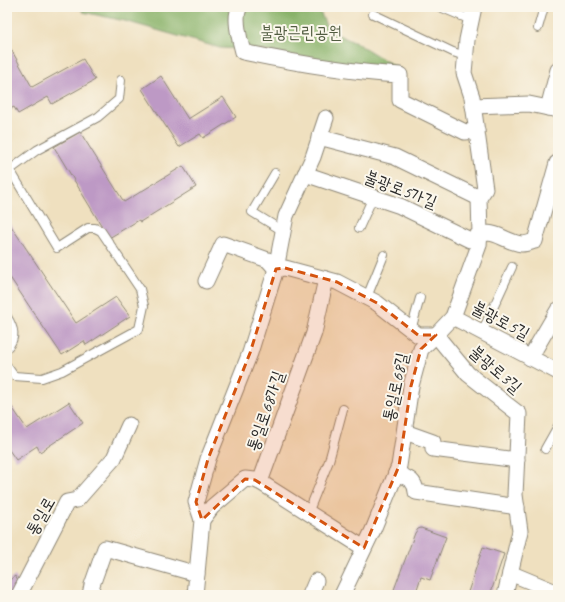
<svg xmlns="http://www.w3.org/2000/svg" width="565" height="602" viewBox="0 0 565 602" font-family="Caveat,'Poor Story',sans-serif">
<style>
.forest{fill:#89b269;stroke:#5a6e4a}
.building{fill:#bd99c5}
.lines{fill:none;stroke-linecap:round;stroke-linejoin:round}
.service-casing{stroke:#8d8675;stroke-width:10}
.minor-casing{stroke:#8d8675;stroke-width:17}
.service{stroke:#fff;stroke-width:8}
.minor{stroke:#fff;stroke-width:15}
.marked{fill:#d5540f;fill-opacity:0.2;stroke:#d5540f;stroke-width:3;stroke-dasharray:8 5;stroke-linejoin:round}
.labels{text-anchor:middle;stroke-width:4;stroke-linejoin:round;paint-order:stroke}
.park-label{font-size:17px;fill:#525d42;stroke:#fbf7ec}
.street-label{font-size:17px;fill:#2b2b2b;stroke:#fbf7ec}
</style>
<rect width="100%" height="100%" fill="#fbf7ec"/>
<filter id="ink" filterUnits="userSpaceOnUse"><feTurbulence type="fractalNoise" baseFrequency=".025" numOctaves="2"/><feDisplacementMap in="SourceGraphic" scale="8" xChannelSelector="R" yChannelSelector="G"/><feConvolveMatrix kernelMatrix="1 2 1 2 8 2 1 2 1" color-interpolation-filters="sRGB"/></filter>
<filter id="wash" filterUnits="userSpaceOnUse"><feTurbulence type="fractalNoise" baseFrequency=".012" numOctaves="4" result="noise"/><feDisplacementMap in="SourceGraphic" scale="16" xChannelSelector="R" yChannelSelector="G"/><feGaussianBlur stdDeviation="0.9" result="paint"/><feColorMatrix in="noise" values="0 0 0 0 0 0 0 0 0 0 0 0 0 0 0 0 0 1.4 0 .05"/><feComposite in="paint" operator="in"/></filter>
<g filter="url(#wash)">
<rect width="100%" height="100%" fill="#efe0bf"/>
<polygon class="forest" points="79,7 318,7 328,30 358,44 401,70 337,64 260,50 220,48 125,21 83,12"/>
<g id="blocks">
<g class="building">
<polygon points="7,42 32,87 83,59 95,80 52,104 48,97 18,114 14,107 10,109 7,103"/>
<polygon points="161,76 188,119 223,97 236,117 203,138 200,134 179,147 142,89"/>
<polygon points="80,132 124,202 183,166 196,187 140,222 139,220 109,238 54,147"/>
<polygon points="7,220 76,323 116,297 130,316 86,345 84,341 62,355 7,273"/>
<polygon points="7,400 27,429 69,402 83,423 40,452 37,446 16,460 7,447"/>
<polygon points="421,528 446,537 430,580 421,577 415,595 392,595 415,533 418,529"/>
<polygon points="483,547 504,554 490,595 467,595"/>
<polygon points="15,576 18,581 15,583 17,587 12,595 7,595 7,582"/>
</g>
</g>
</g>
<g filter="url(#ink)">
<use href="#blocks" fill-opacity="0" stroke="#8d8675" stroke-width="1"/>
<g class="lines">
<g class="service-casing">
<g id="service">
<polyline points="440,7 471,20"/>
<polyline points="373,14 453,52 465,56"/>
<polyline points="538,28 544,7"/>
<polyline points="7,172 37,150 98,117 119,99 121,80"/>
<polyline points="275,173 252,212 283,231"/>
<polyline points="359,228 373,197"/>
<polyline points="367,297 384,255"/>
<path d="M7,317C14,328 17,338 7,348"/>
<polyline points="411,330 420,298"/>
<polyline points="482,332 512,267"/>
<polyline points="7,366 14,376 42,378 62,371 139,329 144,306 140,289 101,231 95,228 88,228 57,248 10,170"/>
<polyline points="545,449 558,426"/>
<polyline points="308,513 329,461 343,409"/>
</g>
</g>
<g class="minor-casing">
<g id="minor">
<path d="M240,7C233,17 240,40 243,52C295,63 347,72 400,75V100L465,132L477,131"/>
<polyline points="474,7 467,40 464,73 472,97 485,189 479,198 480,234 479,245 453,317 436,335 468,374 519,414 515,495 520,531 505,595"/>
<polyline points="473,106 529,104 558,110"/>
<polyline points="548,108 558,70"/>
<polyline points="319,137 395,157 479,198"/>
<path d="M305,174L400,206L470,240C495,224 499,241 522,244C526,244 531,242 535,241L557,163"/>
<polyline points="206,281 223,244 268,260 276,269 285,268 337,282 377,303 418,335 436,335"/>
<polyline points="453,317 558,372"/>
<polyline points="530,358 558,310"/>
<polyline points="405,432 433,442 433,449 517,460"/>
<path d="M396,473C407,478 415,479 416,492L517,507"/>
<polyline points="260,482 364,548"/>
<polyline points="202,520 212,507 245,479 255,480 260,482 314,333 326,279"/>
<polyline points="510,573 558,593"/>
<polyline points="19,595 67,502 77,500 114,458 129,425"/>
<polyline points="90,595 92,585 105,548 197,574"/>
<polyline points="195,595 202,520 196,502 208,459 250,353 276,269 286,216 313,157 326,118"/>
<polyline points="310,595 316,581"/>
<polyline points="342,595 373,530 399,466 411,386 421,349 436,335"/>
</g>
</g>
<use href="#service" class="service"/>
<use href="#minor" class="minor"/>
</g>
</g>
<path class="marked" d="M285,268L337,282L377,303L418,335H436L421,349L411,386L399,466L364,548L255,480L245,479L202,520L196,502L208,459L250,353L276,269Z"/>
<g class="labels">
<g class="park-label">
<text x="301" y="38">불광근린공원</text>
</g>
<g class="street-label">
<text transform="translate(401 189) rotate(21)" y="6">불광로5가길</text>
<text transform="translate(501 320) rotate(28)" y="6">불광로5길</text>
<text transform="translate(496 369) rotate(41)" y="6">불광로3길</text>
<text transform="translate(395 387) rotate(-78)" y="6">통일로68길</text>
<text transform="translate(265 411) rotate(-71)" y="6">통일로68가길</text>
<text transform="translate(40 516) rotate(-60)" y="6">통일로</text>
</g>
</g>
<rect width="565" height="602" fill="none" stroke="#fbf7ec" stroke-width="24"/>
</svg>
